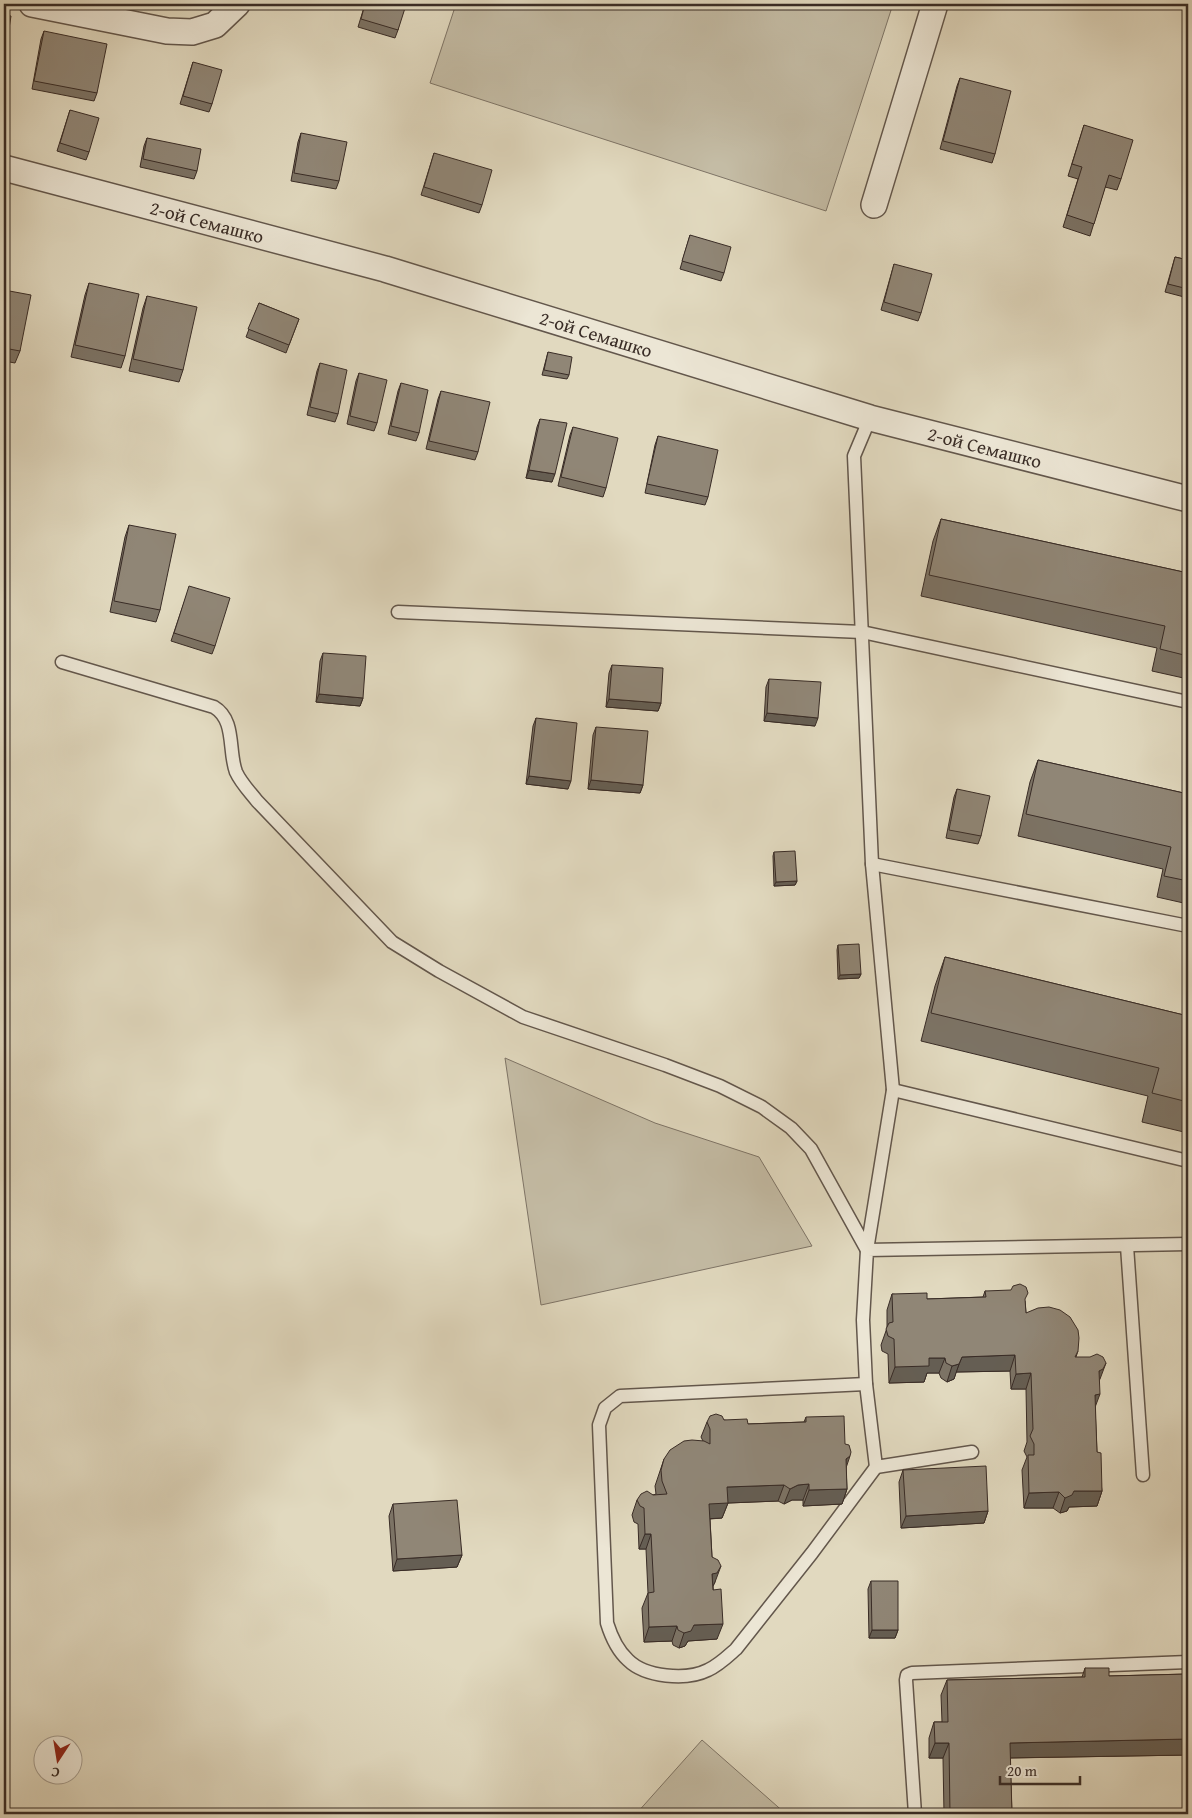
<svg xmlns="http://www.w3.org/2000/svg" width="1192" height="1818" viewBox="0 0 1192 1818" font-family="'Gentium Book Plus',serif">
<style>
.green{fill:#c4bca5;stroke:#7e7466}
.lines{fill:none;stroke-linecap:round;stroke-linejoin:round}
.service-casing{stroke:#63574c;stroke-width:15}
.minor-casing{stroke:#63574c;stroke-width:28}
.service{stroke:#ece6d5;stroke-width:12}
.minor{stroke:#ece6d5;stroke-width:25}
.wall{fill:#7c7365;stroke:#392c26}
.shaded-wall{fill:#655e53;stroke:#392c26}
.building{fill:#908676;stroke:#392c26}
.labels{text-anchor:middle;stroke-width:4;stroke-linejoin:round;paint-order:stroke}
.street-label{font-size:19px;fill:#392c26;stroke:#ece6d5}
</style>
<rect width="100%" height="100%" fill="#e1d9bf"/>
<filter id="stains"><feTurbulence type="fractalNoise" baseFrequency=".004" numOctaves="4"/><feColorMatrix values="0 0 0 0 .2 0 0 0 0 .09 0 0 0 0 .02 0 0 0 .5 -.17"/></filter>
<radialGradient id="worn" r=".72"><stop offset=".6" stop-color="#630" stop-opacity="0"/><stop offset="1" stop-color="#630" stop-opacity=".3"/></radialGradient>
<g class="green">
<polygon points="456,4 893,4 826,211 430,83"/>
<polygon points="505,1058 655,1123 759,1157 812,1246 541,1305"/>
<polygon points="702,1740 786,1814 636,1814"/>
</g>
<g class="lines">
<g class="service-casing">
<g id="service">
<polyline points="398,612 862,632 1188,702"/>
<path d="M62,662L214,707C236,720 228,751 236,772C241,783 250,792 257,801L392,942L439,971L523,1017L665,1065L720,1086L762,1107L791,1128L811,1149L867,1250"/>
<polyline points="872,864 1188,926"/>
<polyline points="893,1090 1188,1161"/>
<polyline points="1127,1246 1143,1475"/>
<polyline points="867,1250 893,1090 872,864 854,456 870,418"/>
<path d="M866,1384L620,1396L605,1408L599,1425L607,1623C611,1636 617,1650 628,1660C645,1677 686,1681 708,1670C719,1665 727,1657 736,1649L812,1553L876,1467"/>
<polyline points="972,1452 876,1467 866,1384 863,1320 867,1250 1188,1244"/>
<polyline points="915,1814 906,1680 907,1675 912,1673 1188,1662"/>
</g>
</g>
<g class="minor-casing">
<g id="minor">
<polyline points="32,4 167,31 192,32 215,25 237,4"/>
<path id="s1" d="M4,168L385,269L870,418L1188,499"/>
<polyline points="874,205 935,4"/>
</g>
</g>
<use href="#service" class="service"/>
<use href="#minor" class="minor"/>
</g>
<g class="wall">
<polygon points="365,4 403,4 398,30 395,38 358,27"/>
<polygon points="1032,4 1041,4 1040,6"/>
<polygon points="44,31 97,93 94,101 32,89 41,39"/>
<polygon points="193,62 212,104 209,112 180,104"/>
<polygon points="960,78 995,154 992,163 940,149 957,86"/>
<polygon points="70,110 89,152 86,160 57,151"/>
<polygon points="1084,125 1121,179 1117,190 1105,187 1090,236 1063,227 1078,179 1068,176"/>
<polygon points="301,133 339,181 336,189 291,181 298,142"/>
<polygon points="147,138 197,171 194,179 140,167 144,146"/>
<polygon points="434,153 482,205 479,213 421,195"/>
<polygon points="690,235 724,273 721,281 680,269"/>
<polygon points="1175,257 1188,260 1188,298 1165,292"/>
<polygon points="894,264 921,313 918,321 881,310"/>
<polygon points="89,283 125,356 121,368 71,357 85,295"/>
<polygon points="4,290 20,351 15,363 4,361"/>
<polygon points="147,296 183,370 179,382 129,371 143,308"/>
<polygon points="259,303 299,319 286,353 246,337"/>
<polygon points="548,352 569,375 567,379 542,375"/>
<polygon points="320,363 338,414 335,422 307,415 317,371"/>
<polygon points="359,373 377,423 374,431 347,424 356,381"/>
<polygon points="401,383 419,433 416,441 388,434 398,391"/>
<polygon points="441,391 478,452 475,460 426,449 438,399"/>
<polygon points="540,419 552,482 526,478 537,427"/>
<polygon points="573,427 606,488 603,497 558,486 570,435"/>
<polygon points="658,436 708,497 705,505 645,493 655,445"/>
<polygon points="941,519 1188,573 1188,679 1152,671 1157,648 921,596 933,541"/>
<polygon points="129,525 160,610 156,622 110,612 125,537"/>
<polygon points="187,594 215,646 212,654 171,641"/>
<polygon points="323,653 363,698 360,706 316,702 320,661"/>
<polygon points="612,665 661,703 658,711 606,707 609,673"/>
<polygon points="769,679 815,726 764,721 766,687"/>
<polygon points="536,718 568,789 526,784 533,726"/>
<polygon points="596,727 643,785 640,793 588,789 593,735"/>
<polygon points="1038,760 1188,794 1188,904 1157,897 1163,869 1018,836 1030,782"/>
<polygon points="957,789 981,836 978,844 946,838 954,797"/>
<polygon points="774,852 797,881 795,885 774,886 773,856"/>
<polygon points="838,945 861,974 859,978 838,979 837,950"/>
<polygon points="945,957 1188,1016 1188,1133 1142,1122 1148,1096 921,1041 935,986"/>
<polygon points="985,1291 1025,1301 1026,1313 1078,1351 1076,1357 1099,1381 1095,1407 1097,1452 1102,1491 1097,1506 1069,1507 1067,1511 1060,1513 1053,1508 1024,1508 1022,1470 1027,1457 1024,1451 1027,1442 1026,1389 1011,1389 1010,1371 956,1372 954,1379 947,1382 941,1378 939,1373 927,1373 924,1382 889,1383 888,1354 882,1351 881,1345 887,1328 887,1310 892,1294 927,1299 983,1297"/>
<polygon points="806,1417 846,1467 847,1489 842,1504 803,1506 803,1500 792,1500 784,1504 778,1501 728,1503 722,1518 710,1519 712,1557 715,1582 713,1586 717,1639 688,1641 685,1646 679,1648 673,1645 672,1641 644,1642 642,1608 648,1593 646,1549 639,1549 638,1524 634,1522 632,1515 637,1500 653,1495 656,1494 655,1486 664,1459 703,1441 701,1437 707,1422 724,1420 748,1424 804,1422"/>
<polygon points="903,1470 988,1511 984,1523 901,1528 899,1482"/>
<polygon points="393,1504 462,1555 457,1567 393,1571 389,1516"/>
<polygon points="871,1581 898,1630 895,1638 869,1638 868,1589"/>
<polygon points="1085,1668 1109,1676 1188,1674 1188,1755 1010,1758 1012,1814 944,1814 943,1758 929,1758 929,1738 934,1722 942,1722 941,1695 947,1680 1082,1677"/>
</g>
<g class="shaded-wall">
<polygon points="529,470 555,474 552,482 526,478"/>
<polygon points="319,694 363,698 360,706 316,702"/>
<polygon points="609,699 661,703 658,711 606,707"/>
<polygon points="767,713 818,718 815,726 764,721"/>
<polygon points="529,776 571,781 568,789 526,784"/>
<polygon points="591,780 643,785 640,793 588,789"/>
<polygon points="797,881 795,885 774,886 776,882"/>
<polygon points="861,974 859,978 838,979 840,975"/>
<polygon points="1015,1355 1010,1371 956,1372 962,1357"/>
<polygon points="929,1358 945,1358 939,1373 927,1373 924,1382 889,1383 895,1367"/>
<polygon points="1106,1363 1100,1379 1097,1384 1099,1371"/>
<polygon points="959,1364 954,1379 947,1382 952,1366"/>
<polygon points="1031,1373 1026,1389 1011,1389 1016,1374"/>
<polygon points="1100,1394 1094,1410 1095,1395"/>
<polygon points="850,1456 845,1471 846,1459"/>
<polygon points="809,1484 803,1500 792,1500 784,1504 790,1489 798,1485"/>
<polygon points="784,1485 778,1501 728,1503 722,1518 704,1519 709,1504 727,1487"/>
<polygon points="847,1489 842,1504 803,1506 809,1490"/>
<polygon points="1074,1491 1102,1491 1097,1506 1069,1507 1067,1511 1060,1513 1065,1498"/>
<polygon points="1059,1492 1053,1508 1024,1508 1029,1493"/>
<polygon points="988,1511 984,1523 901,1528 906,1516"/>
<polygon points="645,1534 651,1534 646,1549 639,1549"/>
<polygon points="462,1555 457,1567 393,1571 397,1559"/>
<polygon points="721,1566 715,1582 712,1588 712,1574"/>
<polygon points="723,1624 717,1639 688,1641 685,1646 679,1648 684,1633 694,1625"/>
<polygon points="677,1626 672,1641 644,1642 649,1627"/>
<polygon points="872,1630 898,1630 895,1638 869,1638"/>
<polygon points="1188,1739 1188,1755 1004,1758 1010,1743"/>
<polygon points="935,1743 949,1743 943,1758 929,1758"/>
</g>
<g class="building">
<polygon points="365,4 403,4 406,5 398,30 361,19"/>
<polygon points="4,15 11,16 4,60"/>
<polygon points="44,31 107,44 97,93 34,81"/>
<polygon points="193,62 222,70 212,104 183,96"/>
<polygon points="960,78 1011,91 995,154 943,141"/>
<polygon points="70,110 99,118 89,152 60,143"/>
<polygon points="1084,125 1133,140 1121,179 1109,175 1094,224 1067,215 1082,167 1072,164"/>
<polygon points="301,133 347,142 339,181 294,173"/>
<polygon points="147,138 201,149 197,171 143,159"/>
<polygon points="434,153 492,170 482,205 424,187"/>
<polygon points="690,235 731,247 724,273 682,261"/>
<polygon points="1175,257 1188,260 1188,289 1168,284"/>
<polygon points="894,264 932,274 921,313 884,302"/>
<polygon points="89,283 139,294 125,356 75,345"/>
<polygon points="4,290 31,295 20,351 4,348"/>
<polygon points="147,296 197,307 183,370 133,359"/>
<polygon points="259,303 299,319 289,345 248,329"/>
<polygon points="548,352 572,357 569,375 544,370"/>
<polygon points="320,363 347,370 338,414 310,407"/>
<polygon points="359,373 387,380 377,423 350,416"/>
<polygon points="401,383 428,390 419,433 391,426"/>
<polygon points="441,391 490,402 478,452 429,441"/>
<polygon points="540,419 567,423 555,474 529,470"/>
<polygon points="573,427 618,438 606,488 561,477"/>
<polygon points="658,436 718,450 708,497 647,484"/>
<polygon points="941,519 1188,573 1188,656 1160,649 1165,626 929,575"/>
<polygon points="129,525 176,534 160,610 114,601"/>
<polygon points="189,586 230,598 215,646 174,633"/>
<polygon points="323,653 366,656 363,698 319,694"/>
<polygon points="612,665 663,668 661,703 609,699"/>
<polygon points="769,679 821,682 818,718 767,713"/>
<polygon points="536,718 577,723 571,781 529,776"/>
<polygon points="596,727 648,731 643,785 591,780"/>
<polygon points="1038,760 1188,794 1188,881 1164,876 1171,847 1026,814"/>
<polygon points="957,789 990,796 981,836 949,830"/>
<polygon points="795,851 797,881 776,882 774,852"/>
<polygon points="859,944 861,974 840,975 838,945"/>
<polygon points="945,957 1188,1016 1188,1102 1152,1093 1159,1068 931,1013"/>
<polygon points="1020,1284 1026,1287 1028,1293 1025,1299 1026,1313 1038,1308 1049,1307 1060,1310 1070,1317 1078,1330 1079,1338 1078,1351 1075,1357 1090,1357 1097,1354 1103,1357 1106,1363 1103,1369 1099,1371 1100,1394 1095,1395 1097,1452 1101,1453 1102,1491 1074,1491 1072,1495 1065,1498 1059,1492 1029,1493 1028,1455 1034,1455 1034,1444 1030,1436 1033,1429 1031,1373 1016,1374 1015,1355 962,1357 959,1364 952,1366 946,1363 945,1358 929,1358 929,1366 895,1367 894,1339 888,1336 886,1329 889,1323 893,1322 892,1294 927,1293 927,1299 986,1297 985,1291 1011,1290 1013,1286"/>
<polygon points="716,1414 722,1416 724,1420 747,1419 748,1424 806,1422 806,1417 844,1416 845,1444 849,1445 851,1452 850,1456 846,1459 847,1489 809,1490 809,1484 798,1485 790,1489 784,1485 727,1487 728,1503 709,1504 712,1557 718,1560 721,1566 717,1573 712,1574 713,1590 721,1589 723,1624 694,1625 691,1631 684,1633 678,1630 677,1626 649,1627 648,1593 654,1592 651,1534 645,1534 644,1508 640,1506 637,1500 641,1494 647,1491 653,1495 667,1494 662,1481 661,1470 664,1459 670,1450 684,1441 692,1440 704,1441 710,1444 710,1429 707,1422 710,1416"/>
<polygon points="986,1466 988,1511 906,1516 903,1470"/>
<polygon points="457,1500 462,1555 397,1559 393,1504"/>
<polygon points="871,1581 898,1581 898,1630 872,1630"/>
<polygon points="1085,1668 1109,1668 1109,1676 1188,1674 1188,1739 1010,1743 1012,1814 950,1814 949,1743 935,1743 934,1722 948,1722 947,1680 1085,1677"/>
<rect x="1180" y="1810" width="8" height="4"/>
</g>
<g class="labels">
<g class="street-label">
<text dy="7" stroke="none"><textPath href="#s1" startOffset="210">2-ой Семашко</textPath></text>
<text dy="7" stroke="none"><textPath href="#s1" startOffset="615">2-ой Семашко</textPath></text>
<text dy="7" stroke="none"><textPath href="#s1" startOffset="1020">2-ой Семашко</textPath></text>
</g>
</g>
<rect width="1192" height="1818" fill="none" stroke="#e1d9bf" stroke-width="20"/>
<rect x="5" y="5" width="1182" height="1808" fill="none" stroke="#392c26" stroke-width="2.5"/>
<rect x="10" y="10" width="1172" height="1798" fill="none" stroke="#392c26"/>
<g transform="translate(58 1760) rotate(192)"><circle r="24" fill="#ece6d5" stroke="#a49c8f"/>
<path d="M0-4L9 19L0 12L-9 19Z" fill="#8f2418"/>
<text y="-8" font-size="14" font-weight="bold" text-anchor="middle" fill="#392c26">С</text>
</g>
<path d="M1000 1776v8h80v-8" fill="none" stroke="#392c26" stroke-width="2.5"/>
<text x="1007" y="1776" font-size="15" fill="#392c26" stroke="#ece6d5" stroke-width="4" paint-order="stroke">20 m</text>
<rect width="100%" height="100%" filter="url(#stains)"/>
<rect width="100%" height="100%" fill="url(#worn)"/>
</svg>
